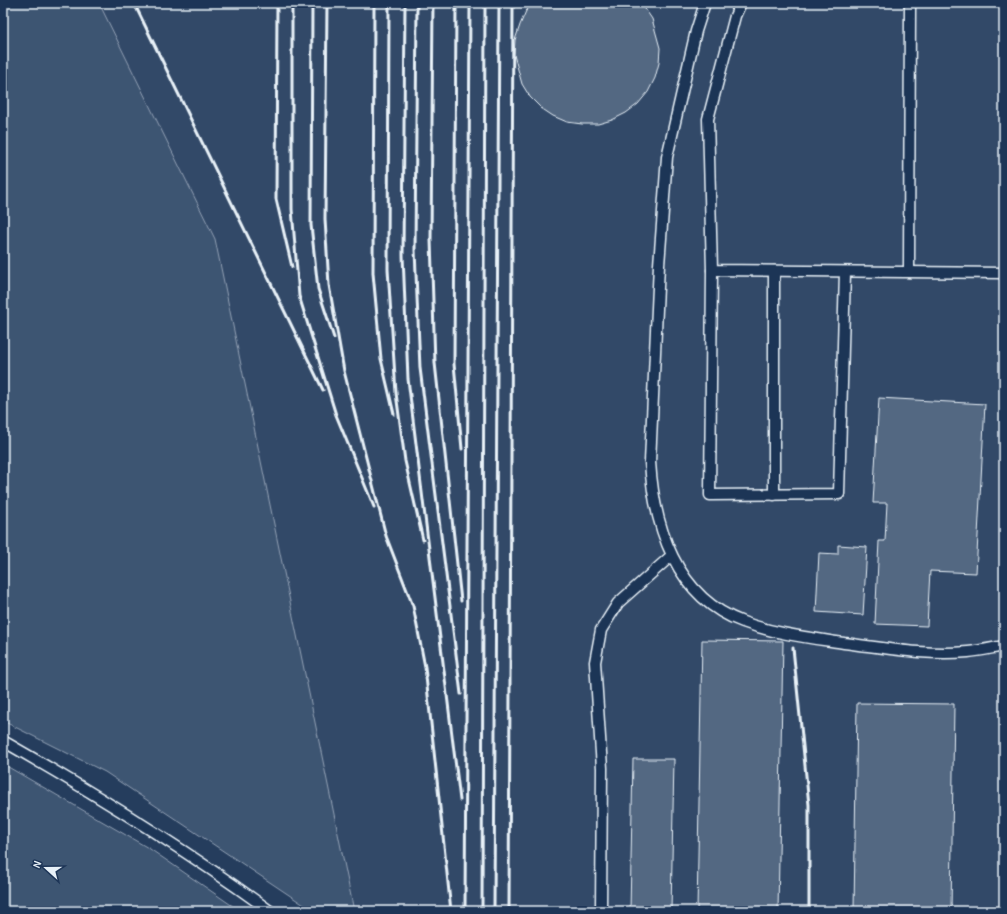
<svg xmlns="http://www.w3.org/2000/svg" width="1007" height="914" viewBox="0 0 1007 914" font-family="'Patrick Hand',sans-serif">
<style>
.built{fill:#334a68}
.green{fill:#3e5472;stroke:#93a2b5}
.building{fill:#536782;stroke:#e8f1f8}
.lines{fill:none;stroke-linecap:round;stroke-linejoin:round}
.service-casing{stroke:#e8f1f8;stroke-width:13}
.service{stroke:#1d3557;stroke-width:10}
.rail{stroke:#e8f1f8;stroke-width:3}
</style>
<rect width="100%" height="100%" fill="#253d5d"/>
<filter id="ink" filterUnits="userSpaceOnUse"><feTurbulence type="fractalNoise" baseFrequency=".025" numOctaves="2"/><feDisplacementMap in="SourceGraphic" scale="8" xChannelSelector="R" yChannelSelector="G"/><feConvolveMatrix kernelMatrix="1 2 1 2 8 2 1 2 1" color-interpolation-filters="sRGB"/></filter>
<g filter="url(#ink)">
<polygon class="built" points="99,3 1004,3 1004,911 350,911 215,239"/>
<g class="green">
<polygon points="3,3 99,3 215,239 354,911 313,911 105,772 3,721"/>
<polygon points="3,764 150,849 240,911 3,911"/>
</g>
<g class="building">
<polygon points="533,3 641,3 652,19 660,48 659,63 655,78 648,92 638,104 626,113 612,120 598,124 582,124 567,122 553,116 541,108 530,97 522,84 514,55 515,40 520,25 526,11"/>
<polygon points="879,398 985,404 976,573 930,571 927,626 875,624 879,541 885,541 887,503 873,503"/>
<polygon points="838,545 867,547 863,615 816,612 819,553 838,554"/>
<polygon points="702,640 783,641 778,911 697,911"/>
<polygon points="857,703 954,704 951,911 854,911"/>
<polygon points="633,759 674,759 671,911 630,911"/>
</g>
<g class="lines">
<g class="service-casing">
<g id="service">
<path d="M705,3L696,31L667,157L659,265L650,462C654,526 676,598 743,622C775,634 811,638 844,643C885,648 927,656 968,652C980,651 992,648 1004,646"/>
<polyline points="741,3 735,16 708,119 712,270 1004,273"/>
<polyline points="712,270 710,495 839,494 845,272"/>
<polyline points="909,272 910,3"/>
<polyline points="774,495 774,271"/>
<path d="M3,741C94,793 185,849 270,911"/>
<polyline points="601,911 602,768 595,662 601,630 618,603 671,556"/>
</g>
</g>
<use href="#service" class="service"/>
<g class="rail">
<polyline points="134,3 323,390"/>
<polyline points="277,3 276,199 292,267"/>
<polyline points="292,3 292,209 299,296 336,415 374,507"/>
<polyline points="312,3 311,225 318,289 334,338"/>
<polyline points="327,3 325,219 329,285 344,371 386,536 413,606 425,667 451,911"/>
<polyline points="374,3 373,273 381,359 394,414"/>
<polyline points="389,3 388,269 396,393 405,461 423,540"/>
<polyline points="405,3 403,255 408,379 460,800"/>
<polyline points="417,3 415,250 420,368 461,694"/>
<polyline points="433,3 431,240 435,363 461,601"/>
<polyline points="456,3 454,364 462,449"/>
<polyline points="793,648 809,805 809,911"/>
<polyline points="465,911 470,3"/>
<polyline points="482,911 485,3"/>
<polyline points="494,911 499,3"/>
<polyline points="509,911 513,3"/>
</g>
</g>
</g>
<rect width="1007" height="914" fill="none" stroke="#1d3557" stroke-width="16"/>
<rect x="8" y="8" width="991" height="898" fill="none" stroke="#e8f1f8" stroke-width="1.5" filter="url(#ink)"/>
<g transform="translate(46 868) rotate(291)" stroke="#1d3557" stroke-width="3" paint-order="stroke">
<path d="M0-3L7 15L0 10L-7 15Z" fill="#e8f1f8"/>
<text y="-6" font-size="11" font-weight="bold" text-anchor="middle" fill="#e8f1f8">N</text>
</g>
</svg>
